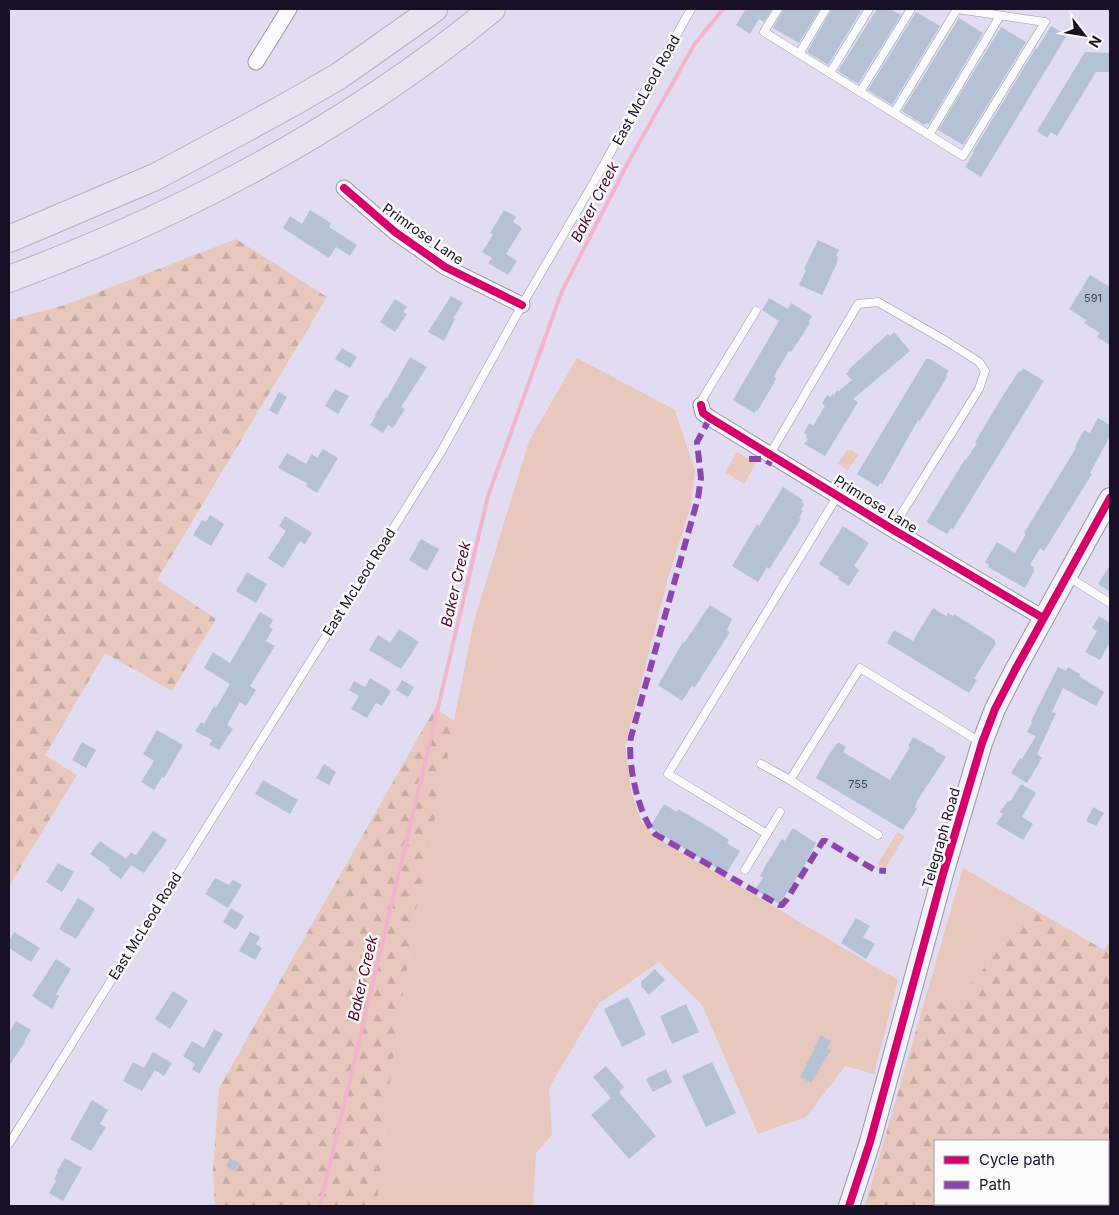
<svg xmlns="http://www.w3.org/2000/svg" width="1119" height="1215" viewBox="0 0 1119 1215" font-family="Inter,sans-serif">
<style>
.green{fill:#e8c8bc}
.forest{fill:url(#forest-firs);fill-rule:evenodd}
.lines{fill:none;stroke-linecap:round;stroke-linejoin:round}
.stream{stroke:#f2b3ce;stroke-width:4}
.building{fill:#b5c2d5}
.lane-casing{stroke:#9b95a9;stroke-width:9}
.street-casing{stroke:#9b95a9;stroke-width:17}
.secondary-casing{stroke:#9b95a9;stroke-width:22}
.highway-casing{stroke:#b2acc1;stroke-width:28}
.lane{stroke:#fbfafd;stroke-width:8}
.street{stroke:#fbfafd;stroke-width:15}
.secondary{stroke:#f5f3fa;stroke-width:20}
.highway{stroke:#e7e4f0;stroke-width:26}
.quiet{stroke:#8e44ad;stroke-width:6;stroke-dasharray:12 6;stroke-linecap:butt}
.cycleway-casing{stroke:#fbfbfb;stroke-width:11}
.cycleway{stroke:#d6006c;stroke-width:8}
.labels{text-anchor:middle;stroke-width:5;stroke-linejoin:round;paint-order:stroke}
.number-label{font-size:11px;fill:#3f3c52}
.street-label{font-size:14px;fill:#181027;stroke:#fbfbfb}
.water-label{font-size:15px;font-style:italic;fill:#50032a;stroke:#fbfbfb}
</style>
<defs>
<pattern id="forest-firs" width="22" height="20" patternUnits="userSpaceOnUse" patternTransform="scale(1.25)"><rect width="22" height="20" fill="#e8c8bc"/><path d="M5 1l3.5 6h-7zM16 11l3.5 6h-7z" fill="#c6aba2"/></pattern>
</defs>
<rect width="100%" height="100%" fill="#e2dcf2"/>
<g class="green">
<polygon points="577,358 675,410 695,471 691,505 667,582 625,746 631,791 641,821 654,836 898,980 874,1074 845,1066 806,1117 758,1134 702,1005 659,962 599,1003 549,1088 552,1135 536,1153 533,1206 377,1206 389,1089 415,914 474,621 529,441"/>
<polygon points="851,450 858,455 848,470 838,464 846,451"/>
<polygon points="737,452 756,463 744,484 725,472"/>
<polygon points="897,832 905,836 885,868 878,864"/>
<polygon points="963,868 1032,908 959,999 926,996"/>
</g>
<g class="forest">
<polygon points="236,239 327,297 157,580 216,619 172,691 105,653 45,755 77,775 9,886 9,320 65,305"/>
<polygon points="435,708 455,721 415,914 389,1089 377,1206 215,1206 213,1169 219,1088"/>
<path d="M1032,908L1104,950L1110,941V1206H865L926,996L959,999ZM935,1141H1108V1204H935Z"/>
</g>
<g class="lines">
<polyline class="stream" points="320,1206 488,496 562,291 630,159 694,45 723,9"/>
</g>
<g class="building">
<polygon points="742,9 772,9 764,22 759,19 750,34 736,25 745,10"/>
<polygon points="784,9 820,9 799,43 773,28"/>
<polygon points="832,9 857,9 861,11 828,65 807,52"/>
<polygon points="877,9 890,9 901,15 858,84 838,71"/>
<polygon points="916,12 940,26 892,105 868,90"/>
<polygon points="959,18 983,33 929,124 926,123 924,125 902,111"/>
<polygon points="1051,26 1067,35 981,177 965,167 974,152 973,151 1036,48 1037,49"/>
<polygon points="1001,27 1026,42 963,145 938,130"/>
<polygon points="1085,52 1110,53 1110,72 1096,72 1057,136 1051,132 1047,138 1037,131"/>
<polygon points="310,210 331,223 329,227 357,245 350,256 336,247 329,258 283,228 290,216 302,224"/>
<polygon points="504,210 516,217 513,222 522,228 506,254 517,261 508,275 488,263 492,258 482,252 493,235 490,233"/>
<polygon points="818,240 839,250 836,256 838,257 837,263 822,295 799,285 806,270 804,269"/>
<polygon points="1090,275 1110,287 1110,345 1097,337 1100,333 1084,323 1086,320 1069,309"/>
<polygon points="451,296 463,303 453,318 455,319 444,341 428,332"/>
<polygon points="769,298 788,309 791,303 812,316 809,322 810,323 794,348 791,352 789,351 777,371 774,377 776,378 774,383 758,410 757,410 754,413 733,400 779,321 762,310"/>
<polygon points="395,299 407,307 403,312 407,314 395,332 380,322"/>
<polygon points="894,332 910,351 853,399 858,402 825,456 804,444 808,439 806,438 807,435 804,433 809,423 813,426 825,406 822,404 827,395 831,397 832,394 834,395 837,390 839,391 852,380 846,374 850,370 849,369 888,334 890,336"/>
<polygon points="342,348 357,357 350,368 335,359"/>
<polygon points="410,357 427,367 401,407 405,409 393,428 388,425 383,433 370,425 376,416 375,415 386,397 387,398"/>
<polygon points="926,359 930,359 949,371 946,375 947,377 920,421 918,420 882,484 880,483 878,487 857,474"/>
<polygon points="1023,368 1044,381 953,529 951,528 947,534 928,523 927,521 965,459 966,460 977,443 975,442 1002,397 1019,371 1021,372"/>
<polygon points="335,389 349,396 338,414 325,406"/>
<polygon points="279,392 287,397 277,415 269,410"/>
<polygon points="1098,418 1110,425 1110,436 1090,473 1092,474 1044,551 1040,548 1030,565 1034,567 1034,571 1025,588 988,567 989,565 985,562 997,542 1015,553 1026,534 1024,533 1076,448 1075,447 1084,430 1090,433"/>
<polygon points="323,449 338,458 317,493 306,486 307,483 278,468 287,453 306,464 312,454 317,458"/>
<polygon points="783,487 803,500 802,502 804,504 801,510 803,511 799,518 801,519 777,557 769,569 767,567 758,582 732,566 757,524 759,526"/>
<polygon points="210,515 224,524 211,546 193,535 202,520 206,522"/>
<polygon points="285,516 312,533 305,544 300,541 283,568 268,558 286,531 279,526"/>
<polygon points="843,526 869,543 854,566 859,570 849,586 838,579 839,577 819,564"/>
<polygon points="421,539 439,549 427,571 409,560"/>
<polygon points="1110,565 1110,592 1098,584"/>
<polygon points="247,572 267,584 256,603 236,591"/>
<polygon points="710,605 732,619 727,630 730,632 695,687 692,686 682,701 658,685 683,642 684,643"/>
<polygon points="933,608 946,616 948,613 953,616 954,614 995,640 994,642 996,643 974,679 977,680 969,693 887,643 894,630 913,641"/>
<polygon points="260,612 273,620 269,627 273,629 266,641 275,646 250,686 256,690 246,706 240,702 227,725 233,729 219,750 209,745 212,740 195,731 201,722 204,724 214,706 216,708 230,684 204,668 213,652 230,663"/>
<polygon points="1099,616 1110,623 1110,642 1100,660 1085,652 1097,631 1092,628"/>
<polygon points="399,629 419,642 401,669 369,650 378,635 390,643"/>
<polygon points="1058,667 1066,671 1068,667 1080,674 1079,676 1104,692 1096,706 1063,688 1052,712 1056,713 1037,754 1042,758 1027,783 1011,773 1020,758 1022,759 1036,736 1027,732 1032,722 1031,721"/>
<polygon points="370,678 391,691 382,706 376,703 367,718 351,709 359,696 349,690 354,681 365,687"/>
<polygon points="402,680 414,687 408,697 396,690"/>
<polygon points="157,730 183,745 164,778 162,777 154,790 141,782 154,761 143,754"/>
<polygon points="913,737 935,749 934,750 946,757 917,801 915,807 917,809 903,830 816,778 828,756 838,742 846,747 843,752 890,780 910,747 908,746"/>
<polygon points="82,742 96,750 86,768 72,760"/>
<polygon points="324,764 336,772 329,785 316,778"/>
<polygon points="263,780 298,800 290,814 255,794"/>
<polygon points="1021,784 1036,793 1022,817 1033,824 1023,840 996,824 1003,814 1000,812 1008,801 1010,802"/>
<polygon points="664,804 677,812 678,809 714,830 729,840 727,843 740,851 726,874 650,827"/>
<polygon points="1093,807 1104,813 1096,826 1086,821"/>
<polygon points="793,828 816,843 802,870 779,904 755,890 763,878 760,876 766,865 782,839 785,841"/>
<polygon points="153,831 167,840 144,873 131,865 121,879 109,870 110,868 90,854 100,841 126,859 131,852 136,855"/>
<polygon points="58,863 74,872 62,892 46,882"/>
<polygon points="215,878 229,885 233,880 242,885 228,908 205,894"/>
<polygon points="78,898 95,909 76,939 59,929"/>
<polygon points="231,908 244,916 236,930 223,922"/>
<polygon points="856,918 870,926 863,937 875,944 866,959 841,943"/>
<polygon points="14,932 40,948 31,962 9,948 9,940"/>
<polygon points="250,932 260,937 256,944 262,948 255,960 239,951"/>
<polygon points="56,959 71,969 56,994 59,996 52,1009 32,996"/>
<polygon points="655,969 665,980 649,995 641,986 641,982"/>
<polygon points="173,991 188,1001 170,1029 155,1019"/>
<polygon points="628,997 646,1035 622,1047 604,1009"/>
<polygon points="686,1004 699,1032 672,1044 660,1016"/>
<polygon points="16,1021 31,1030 24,1041 25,1042 9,1066 9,1033"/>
<polygon points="214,1029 223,1034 199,1074 192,1069 195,1064 183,1056 192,1041 204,1048"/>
<polygon points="821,1035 831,1041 827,1048 831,1050 811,1083 800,1077"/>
<polygon points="153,1052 172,1063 164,1076 155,1070 142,1091 123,1081 133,1062 144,1068"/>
<polygon points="712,1062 736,1113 706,1127 682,1076"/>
<polygon points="606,1066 624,1087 619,1092 656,1136 629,1159 591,1115 611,1098 593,1077"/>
<polygon points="666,1069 672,1082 653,1092 646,1079"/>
<polygon points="92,1100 108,1110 100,1124 106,1127 91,1151 70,1139"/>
<polygon points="65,1158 82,1168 63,1201 49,1193 56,1181 54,1179 58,1172 57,1171"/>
<polygon points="230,1158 239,1163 235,1171 226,1166"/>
</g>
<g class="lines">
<g class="lane-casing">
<g id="lane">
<polyline points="778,9 764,32 963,156 1045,22 957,9"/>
<polyline points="799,54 826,9"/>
<polyline points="830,73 869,9"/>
<polyline points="860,92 911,9"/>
<polyline points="894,113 957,9"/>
<polyline points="929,135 1000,16"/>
<polyline points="701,405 703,398 756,311"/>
<polyline points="770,454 858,304 878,302 946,341 979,362 985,371 979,389 892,529"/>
<polyline points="1067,576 1110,603"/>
<polyline points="761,764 790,780"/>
<polyline points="767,834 668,774 838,495"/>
<polyline points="878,835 790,780 860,668 980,742"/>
<polyline points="745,870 780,812"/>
<polyline points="9,1144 441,452 522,305 590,189 691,9"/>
</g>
</g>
<g class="street-casing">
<g id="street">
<polyline points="256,62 289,9"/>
<polyline points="344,188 395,232 445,267 522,305"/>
<polyline points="701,405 703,413 710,418 892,529 1043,618"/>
</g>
</g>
<g class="secondary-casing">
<polyline id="secondary" points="849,1206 870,1142 943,874 982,743 995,709 1015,670 1110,498"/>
</g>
<g class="highway-casing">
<g id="highway">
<polyline points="9,239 155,177 243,130 294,102 339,76 434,9"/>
<path d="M9,279C184,214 348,128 492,9"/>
</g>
</g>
<use href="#lane" class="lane"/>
<use href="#street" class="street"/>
<use href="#secondary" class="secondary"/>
<use href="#highway" class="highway"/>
<g class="quiet">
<path d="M710,418L697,442L701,478L698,498L631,737C627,762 638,814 655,834L779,905H782L787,899L823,841H826L875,870L886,871"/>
<polyline points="749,459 763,459 772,464"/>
</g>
<g class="cycleway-casing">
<g id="cycleway">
<polyline points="344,188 395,232 445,267 522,305"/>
<polyline points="701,405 703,413 710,418 892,529 1043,618"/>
<polyline points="849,1206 870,1142 943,874 982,743 995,709 1015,670 1110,498"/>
</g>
</g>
<use href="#cycleway" class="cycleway"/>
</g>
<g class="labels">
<g class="number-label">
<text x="1093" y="302">591</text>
<text x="858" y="788">755</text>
</g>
<g class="street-label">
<text transform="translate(646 90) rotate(-61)" y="5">East McLeod Road</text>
<text transform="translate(423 234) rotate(35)" y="5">Primrose Lane</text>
<text transform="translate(876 504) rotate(32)" y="5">Primrose Lane</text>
<text transform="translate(359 582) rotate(-58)" y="5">East McLeod Road</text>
<text transform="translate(941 838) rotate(-74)" y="5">Telegraph Road</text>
<text transform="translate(145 926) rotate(-58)" y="5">East McLeod Road</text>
</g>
<g class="water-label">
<text transform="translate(595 202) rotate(-63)" y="5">Baker Creek</text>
<text transform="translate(456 584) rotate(-77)" y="5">Baker Creek</text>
<text transform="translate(363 978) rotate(-77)" y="5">Baker Creek</text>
</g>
</g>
<rect width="1119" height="1215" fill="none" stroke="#181027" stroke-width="20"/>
<rect x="934" y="1140" width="175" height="65" fill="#fbfbfb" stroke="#a09da6"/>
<rect x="944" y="1156" width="25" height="8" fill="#d6006c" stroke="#a09da6"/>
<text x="979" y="1165" font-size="15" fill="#181027">Cycle path</text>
<rect x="944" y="1181" width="25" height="8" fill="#8e44ad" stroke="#a09da6"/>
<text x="979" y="1190" font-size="15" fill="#181027">Path</text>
<g transform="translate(1084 35) rotate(121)" stroke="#fbfbfb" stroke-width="4" paint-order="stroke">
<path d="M0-4L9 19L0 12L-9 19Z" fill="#181027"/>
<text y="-8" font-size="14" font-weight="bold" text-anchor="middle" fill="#181027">N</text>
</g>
</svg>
